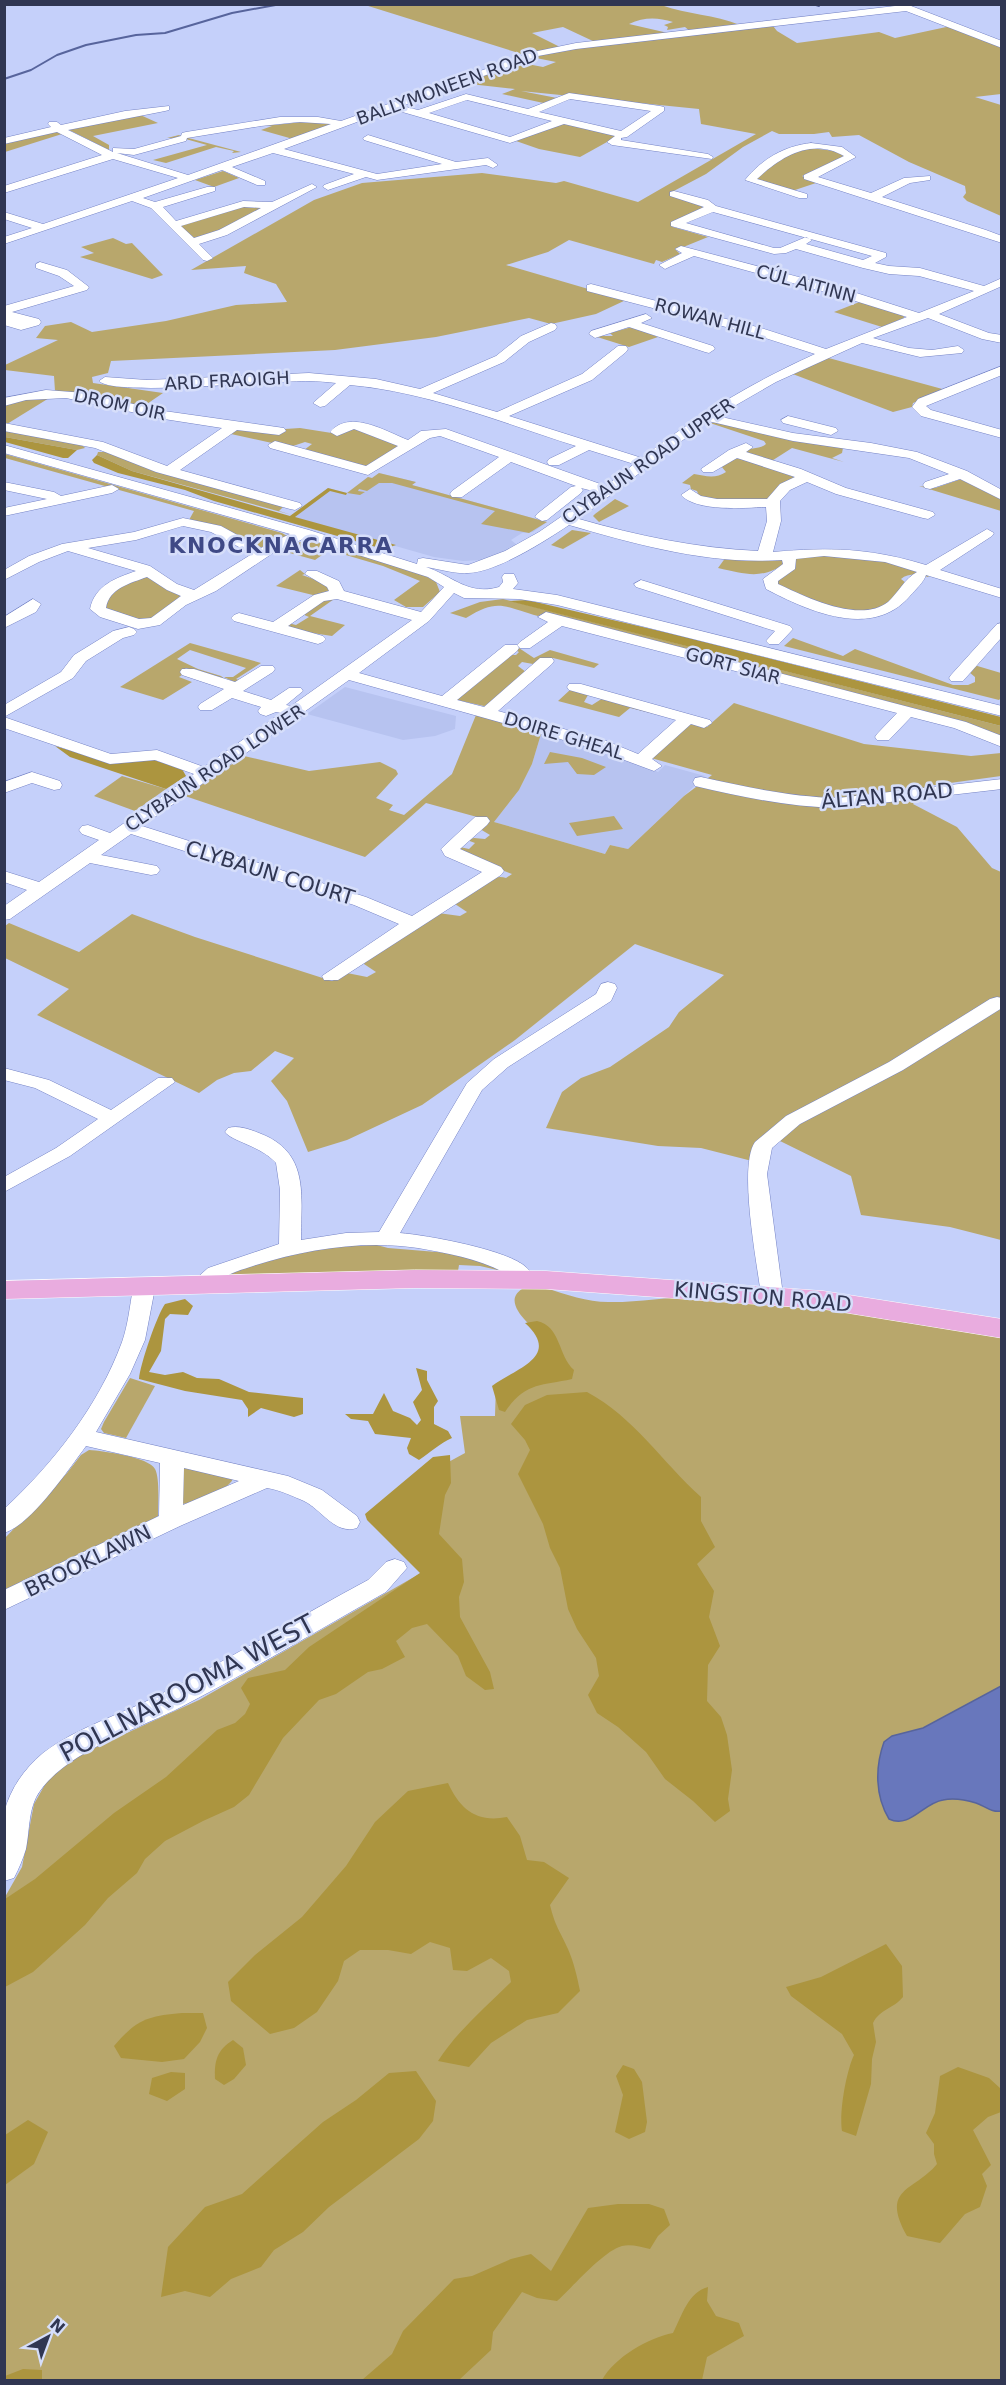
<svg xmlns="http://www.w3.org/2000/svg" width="1006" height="2385" viewBox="0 0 1006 2385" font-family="'DejaVu Sans',sans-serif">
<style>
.built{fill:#b7c3f0}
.green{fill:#b8a76c}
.forest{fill:#ac953f}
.water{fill:#6877bc;stroke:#57649c;stroke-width:1.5}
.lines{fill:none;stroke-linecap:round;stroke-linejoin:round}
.stream{stroke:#57649c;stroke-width:2}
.minor-casing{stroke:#7583c5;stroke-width:1}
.major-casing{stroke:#fff;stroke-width:1}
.minor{fill:#fff;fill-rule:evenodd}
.major{fill:#e9acdf;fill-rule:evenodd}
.labels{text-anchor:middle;stroke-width:5;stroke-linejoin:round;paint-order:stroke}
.far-street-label{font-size:18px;fill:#303652;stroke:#d6defa}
.street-label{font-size:21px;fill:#303652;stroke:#d6defa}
.far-district-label{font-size:22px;font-weight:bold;letter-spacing:1.5px;fill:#3f4986;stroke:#d6defa}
.near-street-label{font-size:26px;fill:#303652;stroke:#d6defa}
</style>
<rect width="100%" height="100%" fill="#c5d0fa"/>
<g class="built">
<polygon points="379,473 416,482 412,485 547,522 533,532 522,533 511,540 517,545 506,553 483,560 463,561 434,557 290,516 328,488 347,493 368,477 372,478"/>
<polygon points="345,687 456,716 455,729 435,736 403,740 307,714"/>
<polygon points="541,734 623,757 658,772 665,765 705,776 628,849 610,845 605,854 494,822 519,790 532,764"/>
</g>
<g class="green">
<path d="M365,5H661C688,15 714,14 740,25L691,32L685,27L667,30L668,27L664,25L673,22C657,17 644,17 629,24L668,33L595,42L563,27L532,33L560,47L525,55Z"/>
<polygon points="773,26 777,31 797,43 879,32 895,38 951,26 1001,46 1001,94 975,97 1001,105 1001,216 967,201 963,197 966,193 965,186 909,162 859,135 832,137 829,132 814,134 779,134 772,131 743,147 706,174 670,193 707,208 673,227 708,237 676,250 680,254 662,262 656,260 654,264 569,240 548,252 506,265 626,300 596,314 551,324 529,318 436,337 335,350 111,361 108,373 92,377 93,383 163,393 141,408 85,394 55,391 54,376 5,370 5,365 58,340 36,338 45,326 71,322 92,332 166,321 236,305 287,302 276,284 244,273 246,266 191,270 314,200 362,183 482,173 556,183 564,181 638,202 756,134 701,124 699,109 521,91 557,98 548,104 502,94 515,89 461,83 517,62 543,67 556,62 531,57 550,51"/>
<polygon points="136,113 158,123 93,136 109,145 109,150 67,129 117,119 121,120"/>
<polygon points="313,121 331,124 293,139 261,130 272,126 263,126"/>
<polygon points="563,123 616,135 616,137 580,157 539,149 516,141"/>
<polygon points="57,131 62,134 5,152 5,143"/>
<polygon points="179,135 181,136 241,152 232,153 234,151 216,147 166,163 153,160 207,145 182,138 167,138"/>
<polygon points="810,148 835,151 847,156 845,159 802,176 816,183 792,191 754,180 787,154"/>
<polygon points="223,171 239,178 214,187 195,180"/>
<polygon points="246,205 263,207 231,226 194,239 179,226"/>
<polygon points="113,238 126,244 132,243 163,275 152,279 80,257 94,253 81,247"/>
<polygon points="862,301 903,314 904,318 882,327 834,312"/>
<polygon points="632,327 658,337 629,347 594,336 613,336 610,333"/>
<polygon points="825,357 946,390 913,403 912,407 893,412 790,373"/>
<polygon points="54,395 7,424 5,423 4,405 16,400"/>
<path d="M716,422L843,448L842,453L832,458L844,462L792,448L770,462L743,453C749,446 759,450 766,444L764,441L710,423Z"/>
<polygon points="300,428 338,434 354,428 401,445 368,468 304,450 312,444 305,442 290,447 231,434 238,429 279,433 285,429"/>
<polygon points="4,429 82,445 85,448 77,450 5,437"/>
<polygon points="98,452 107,452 283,507 279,511 292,515 132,471 97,455"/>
<polygon points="5,454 282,533 287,536 260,548 189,520 194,511 5,458"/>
<path d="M740,458L795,477L769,500H719L699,496L697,491L691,489L690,485L682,483L694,474C705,476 716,479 726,472L721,466L734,459Z"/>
<polygon points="379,473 416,482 412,485 547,522 529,533 481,524 495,511 392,483 379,483 367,491 359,489 358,491 365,492 360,495 347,493 368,477 372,478"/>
<polygon points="961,479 1001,499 1001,511 919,486 935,488"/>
<polygon points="615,499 629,506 599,522 593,516 595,514"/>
<polygon points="572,530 591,533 563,549 551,545"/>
<polygon points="303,541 319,543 424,575 436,582 440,592 423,607 406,607 394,600 420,581 383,566 329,550 315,560 279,550"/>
<path d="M802,555L868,557L932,573L928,577C920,574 908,573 901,579L906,583V585L880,610L848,612L780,589L774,582L797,557Z"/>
<path d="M726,557L784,560L786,563C761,580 746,574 718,568Z"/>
<polygon points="300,570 305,574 302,575 328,584 331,590 317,596 276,586"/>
<path d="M144,577H151L182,595L148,622L109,612L104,606C108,588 129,583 144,577Z"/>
<polygon points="337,597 310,616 345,625 332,636 286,629 288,623 296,625 309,617 302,614 324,599"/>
<path d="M503,599L1001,726V737L542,614L538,616C503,606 498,598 466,618L450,613L480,602Z"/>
<polygon points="793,638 843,656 855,649 953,685 968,685 975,682 975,677 969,672 974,665 1001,673 1001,698 999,700 784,646"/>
<polygon points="190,643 261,663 236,679 242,681 236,683 224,677 233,677 246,668 190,650 177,659 198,669 221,676 228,682 186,668 182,671 185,673 179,677 192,682 163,700 120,687"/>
<polygon points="516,646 534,658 550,650 599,664 594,668 553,658 533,664 522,662 518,666 526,672 489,705 484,706 457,700 508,655 516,655 519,652 515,650"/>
<polygon points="571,689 588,695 584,702 592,705 603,698 675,719 630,708 619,717 558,701"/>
<path d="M734,703L864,744L971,756L1001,753V776L928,786L913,804L957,827L992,868L1001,872V1240L950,1227L861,1215L851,1176L778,1140L752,1161L701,1148L658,1146L546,1128L562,1092L581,1078L610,1067L669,1027L679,1012L724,975L635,944L515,1040L422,1105L347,1140L308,1152L287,1101L271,1081L294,1058L275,1051L251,1071L234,1073L217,1080L199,1093L37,1015L69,989L5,958V926L9,923L79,952L132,914L195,937L332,981L347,973L367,977L376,972L364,964L365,961L438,913L460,916L467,912L455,904C468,895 489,872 506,878L512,874L459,853L460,847L469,849L475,843L467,840L474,838L485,839L490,835L480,829L488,820L426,803L365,857L185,796L244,756L309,771L380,762L396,770L398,774L376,798L393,805L389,810L404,815L452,774L476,715L541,734L532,764L519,790L494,822L605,854L610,845L628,849L684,796L712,775L651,758L689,724L707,727Z"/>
<polygon points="550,752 582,758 606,767 594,775 577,774 568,762 544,764"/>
<polygon points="122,776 166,789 135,811 94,796"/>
<polygon points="614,816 623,829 577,836 569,823"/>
<polygon points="373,1244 388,1248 461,1254 506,1272 480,1266 459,1265 458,1271 225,1279 224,1274 307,1248"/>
<path d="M546,1288C567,1295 590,1303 612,1302C644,1302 676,1295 708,1297C807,1304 904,1321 1001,1338V2380H5V1897L22,1867L34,1804L47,1781L65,1764L94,1748L199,1700L421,1573L443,1465L465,1453L460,1416H495L496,1385L539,1359L543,1338C533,1327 500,1303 522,1289Z"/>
<polygon points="130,1378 155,1386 126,1438 104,1433 101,1429 104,1422"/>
<path d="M89,1450C103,1451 149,1457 155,1469C160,1478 158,1505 158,1516L146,1525L5,1594V1538L67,1473L81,1455Z"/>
<path d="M180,1467L233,1479C226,1492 195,1504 181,1504Z"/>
</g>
<g class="forest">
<polygon points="5,437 77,450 68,458 63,458 5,442"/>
<polygon points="97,455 132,471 290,516 328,488 347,493 346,495 330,491 295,517 396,545 387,548 376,547 214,501 185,490 118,473 94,463 92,460"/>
<polygon points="527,600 677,635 1001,717 1001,726 509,601"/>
<polygon points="55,746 113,763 151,759 182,769 186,776 166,789 70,757"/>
<path d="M185,1299L193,1306L188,1315L170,1314L165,1319L161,1351L149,1372L165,1375L183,1372L197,1378L219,1379L249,1392L303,1398V1414L294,1417L261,1408L248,1417V1409L242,1400L185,1391L139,1379C140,1365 157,1315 165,1304Z"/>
<path d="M537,1321C561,1326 558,1356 574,1370L572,1379C541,1386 525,1382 505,1412L499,1410L492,1386C516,1368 562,1357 525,1323Z"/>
<path d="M416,1368L427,1371V1380L438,1401L434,1407V1424L448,1431L452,1438C439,1444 431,1452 419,1460L409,1454L407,1448L411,1438L375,1434L368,1421L351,1419L345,1414H373L384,1393L393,1411L410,1418L417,1425L421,1420L413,1402L422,1390Z"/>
<path d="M587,1392C634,1417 662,1462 701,1497V1521L715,1547L697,1564L714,1591L709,1617L720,1646L708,1665L707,1701L721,1717L727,1735L732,1770L728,1799L730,1811L715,1822L693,1801L665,1779L646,1752L618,1727L597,1713L588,1695L599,1676L596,1658L577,1629L568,1609L560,1568L550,1548L543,1524L518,1474L530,1450L525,1440L511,1424L525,1405L547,1395Z"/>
<polygon points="450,1455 451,1483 445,1495 439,1534 462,1559 464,1582 459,1597 460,1617 490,1672 494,1689 485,1690 466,1676 458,1656 427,1624 412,1628 396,1641 405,1657 382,1669 368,1672 336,1694 319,1700 283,1738 249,1795 234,1807 203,1821 165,1841 145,1859 137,1873 108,1898 85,1925 33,1972 5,1987 5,1899 35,1879 114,1813 166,1777 217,1730 235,1723 245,1714 250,1704 241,1688 248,1678 285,1670 309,1647 420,1573 367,1520 365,1514 433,1457"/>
<path d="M448,1783C460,1809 476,1823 507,1817L520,1836L527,1860L544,1862L569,1878L550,1905C555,1926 560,1931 568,1949C574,1963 577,1976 580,1991L558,2013L527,2020L491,2043L469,2067L438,2061C458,2030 485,2008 511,1982L509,1971L491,1958L467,1971L453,1970L450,1948L430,1942L411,1954L388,1950H360L344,1961L338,1981L317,2012L294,2028L270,2034L231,2001L228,1982L255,1955L302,1917L346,1866L375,1822L408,1791Z"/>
<path d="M886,1944L902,1966L903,1997C893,2009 880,2009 873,2023L876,2042L872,2059L871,2084L856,2136L842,2131C839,2113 846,2072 854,2055L842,2034L791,1996L786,1987L821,1977Z"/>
<path d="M182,2013H203L207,2028L200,2042L184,2059L162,2062L121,2058L114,2046C137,2019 148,2016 182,2013Z"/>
<path d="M233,2040L243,2048L246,2065L234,2079L224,2085L215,2079C214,2061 217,2050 233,2040Z"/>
<polygon points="623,2065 634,2069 642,2082 647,2122 645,2132 629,2139 615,2132 623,2095 616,2076"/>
<path d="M958,2067L989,2078L1001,2089V2112L988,2117L973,2130L991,2165L982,2174L987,2186L980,2207L965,2214L940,2243L907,2236C880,2187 914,2192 937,2164L934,2154V2144L926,2133L935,2113L940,2076Z"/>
<polygon points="416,2071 436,2101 433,2121 419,2139 329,2207 303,2232 274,2250 261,2267 231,2279 210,2297 185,2291 161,2297 168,2247 205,2207 242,2194 323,2122 356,2100 389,2073"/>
<polygon points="171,2072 185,2073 185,2089 167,2101 149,2094 152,2078"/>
<polygon points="28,2120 48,2132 34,2164 5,2185 5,2135"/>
<path d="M618,2204H649L664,2209L670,2225L658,2236L650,2249C641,2247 631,2244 622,2246C603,2251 573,2287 557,2301L537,2298L522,2292L493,2332L491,2350L459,2380H362L392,2354L403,2331L454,2279L472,2276L511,2259L531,2254L551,2271L588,2208Z"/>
<path d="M708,2287L707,2301L716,2316L739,2323L744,2336L707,2357L702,2380H602C615,2357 648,2338 673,2333C682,2316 688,2292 708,2287Z"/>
<polygon points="23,2369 42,2370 42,2380 5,2380 5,2376"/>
</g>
<path class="water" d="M1001,1686V1811C992,1813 985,1806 976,1803C966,1800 953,1798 943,1800C923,1803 910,1829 889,1819C875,1796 875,1767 884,1742L892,1736L923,1728Z"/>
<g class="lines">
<g class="stream">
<polyline points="813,4 819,6"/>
<polyline points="4,79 31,70 57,55 86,45 136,35 165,33 232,13 281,4"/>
</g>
<g class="minor-casing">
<g id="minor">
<path d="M893,4H906L1002,41V48L906,11L576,49L538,56L402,106L418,110L466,94L528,109L569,93L660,106L664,107V111L627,137L621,138V140L708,154L713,157L712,159L612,145L607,142L615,136L564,124L510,143L392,109L284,149L377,174L442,164L364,140L363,138L368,135L456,162L488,158L498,165L493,168L486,165L377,180L366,177L328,190L323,187L324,185L354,174L273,153L232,167L265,181V185H257L222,170L143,198L155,202L207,187H215V191L163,207L176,221L243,201L272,202L312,184L317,187L227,235L199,244L213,258L207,261L203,260L151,208L132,201L4,244V237L32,228L4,219V212L43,224L178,178L113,159L4,193V186L102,155L57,132L4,144V138L51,127L48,124L49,122H57L61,125L125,111L169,106V110L165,111L68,130L113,152V148L134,149L181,136L182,133L186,132L280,117H318L341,121L533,52L576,43L895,6ZM570,99L651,111L621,131L539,112ZM467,100L552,121L510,137L429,113ZM299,122L331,124L188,175L117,153L134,155L186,141L187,138L261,126ZM244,207L261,208L219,230L194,238L181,226Z"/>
<path d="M811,143L842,147L856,157L818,177L871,193L904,178L930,176V180L910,183L882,197L986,230L1002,236V243L804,179V175L844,156C812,137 780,157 757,179L807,194V198H799L745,180C762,159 784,146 811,143Z"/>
<path d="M674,191L708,200L716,206L886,253V257L875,263L889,266L920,268L984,286L1002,278V286L939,314L989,333L1002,335V343L982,339L928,318L873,338L909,348L932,350L958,346L964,350L962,353L920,357L862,343L776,382L717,416L793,433L871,443L917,452L967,471L1002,490V500L960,479L930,489L925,488L923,485L925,482L949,474L909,458L793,441L708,421L579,519C639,536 696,548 758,551L767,521L766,507C744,508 697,512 681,495L690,489L701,496L717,499H767L780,484L795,477L737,458L713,472H703L701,469L729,450L746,443L753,447L746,452L801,469L846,488L933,512L935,515L928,519L923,518L836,494L807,482L790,490L780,501L781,521L773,552C830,547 870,548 926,565L987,529L994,533L992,536L940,570L1002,589V598L926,575C924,582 915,590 910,596C872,640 808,611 766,589L763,579L783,564L782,560C710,565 638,545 569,525C545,541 497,572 468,573C455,574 439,569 426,567C453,576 468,596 499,587L503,582L502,577L504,574H514L518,583L513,589L557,595L1002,706V716L557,605L519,599L464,598L454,593L429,621L359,673L442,696L505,645H517L519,648L517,651L457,700L484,707L540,658H552L554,661L552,664L498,711L604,740L638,754L676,720L569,690L567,687L569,684H581L710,720L712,723L704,728L691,724L652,759L662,766L654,771L592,748L349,680L304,712L302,716L296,718L142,826L366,897L412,916L482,872L445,856L441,849L475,817H487L490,821L487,825L460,849L501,867L504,871L501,875L338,980H324L322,976L399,924L354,905L131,834L101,855L157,866L160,870L157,874L151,875L90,863L10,919L4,920V906L27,890L4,882V871L39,882L99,840L82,834L79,830L82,826L88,825L110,833L194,774L155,760L110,764L4,728V717L111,754L157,750L204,767L281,713L276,712L266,716L260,714L258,711L261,707L232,698L212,710H200L198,707L200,704L224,689L182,675L180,672L182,669H194L235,682L261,666H273L275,669L273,672L243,691L271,700L289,688H301L303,691L286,705L291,706L412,620L337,599L324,601L288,626L323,636L326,639L323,642L318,644L234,621L231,618L234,615L239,613L273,622L314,595L329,591L327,587L305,574L307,571H317L339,581L344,591L421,612L444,587L428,577L305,538L273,553L216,591L186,605L160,625L138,629L100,617L90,609C95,585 116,578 136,571L68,551L39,562L4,580V570L29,556L62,544L134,532L183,518L221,526L261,548L290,534L4,453V445L309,530L417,564L418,559L423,558L468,565L505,551L539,532L597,492L581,488L583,490L581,493L547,520L542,521L535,517L537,514L571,487L576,486L511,462L462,497H452L450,494L452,491L499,457L440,436L430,438L368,475L270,448L268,445L275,441L366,466L398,446L354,429L337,436L330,432C350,409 385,431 408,440L421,431L446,429L606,486L634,464L589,450L559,465H549L547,462L549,459L576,446C503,423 428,392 350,385L325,406L320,407L313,403L336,383C327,382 318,381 309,381C276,380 115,397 99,381L105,377L147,380L309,373L376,379L420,389L496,356L521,336L551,323L555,324L557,327L555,330L529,342L504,362L433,393L497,412L582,374L618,346H626L628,349L626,352L592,380L509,416L642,458C696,416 753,382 815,354L753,334L587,291V285L591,284L761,328L826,349L907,317L836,295L694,256L669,267L665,269L659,265L682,253L675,249L681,246L844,289L919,313L974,291L919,276L889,274L863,268L796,249L786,253L774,254L671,226V222L704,207L670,196V192ZM713,212L872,256L863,260L806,244L812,240L806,237L780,248H774L686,223ZM183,526L211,532L252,554L194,590L177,584L150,566L88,548L136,540ZM824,556L885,562L917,572C905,578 898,593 888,602C860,624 806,597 778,584V581L795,569L796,559ZM147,577L167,590L181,596L151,618L139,619L106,608C109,588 131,583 147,577Z"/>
<polygon points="40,262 67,270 89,287 87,290 12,312 39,319 41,322 39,325 21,330 4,325 4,306 74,286 59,276 36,268 36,264"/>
<polygon points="646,314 652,318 641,323 713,346 715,349 709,353 705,352 629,327 595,338 589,334 591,331"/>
<polygon points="1002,366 1002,375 926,406 931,410 1002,430 1002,438 921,416 912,407 918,399"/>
<polygon points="46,390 85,393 164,411 284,428 286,431 279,435 237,430 180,470 300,503 302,506 295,510 290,509 156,472 95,448 4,431 4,423 103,442 167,466 222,428 164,419 66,398 26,400 4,406 4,398"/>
<polygon points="788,416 836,428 838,431 831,435 783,423 781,420"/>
<polygon points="4,482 54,492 61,496 112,485 119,489 112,493 4,516 4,508 47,499 4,490"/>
<polygon points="641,580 790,626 793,629 779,644 769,644 766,641 775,631 636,587 634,584"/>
<polygon points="33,599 41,604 36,612 4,628 4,617"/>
<polygon points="546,612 966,722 1002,736 1002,747 954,728 911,717 889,740 877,740 875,737 877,734 897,713 562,626 530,648 520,648 517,645 520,642 548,622 538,617"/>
<polygon points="1002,623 1002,637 963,681 951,681 949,678 951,675 997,624"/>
<polygon points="129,627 134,629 137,632 134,635 123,638 86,661 73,678 4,717 4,705 61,672 74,655 113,631"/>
<polygon points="32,772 60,781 62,785 60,789 54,790 32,783 4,793 4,782"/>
<path d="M701,777C746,787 791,797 838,798L1002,779V789L838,808C790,807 742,797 695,786L693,782L695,778Z"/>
<path d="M608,982L615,984L617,988L611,1001L508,1067L482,1090L400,1233C426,1235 510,1250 527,1268C530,1271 532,1276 534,1280L531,1285C514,1289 517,1279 505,1273C479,1259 447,1253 418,1248C364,1240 307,1249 256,1265C244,1269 232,1272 222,1279C217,1282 215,1289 209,1292C205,1294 201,1292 196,1291L193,1286L199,1276L208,1268L279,1244L280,1190L276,1163C261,1146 231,1141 225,1132L228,1128C238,1125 249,1129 259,1133C310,1152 301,1195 301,1240L346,1233L379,1232L467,1083L494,1059L596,994L601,984Z"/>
<path d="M997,997L1002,998V1008L903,1070L800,1124L772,1148L767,1174L783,1295L780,1300L772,1302L764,1300L761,1295C757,1263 738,1166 755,1142L786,1116L889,1062L990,999Z"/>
<polygon points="4,1068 49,1080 111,1110 158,1078 172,1078 175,1082 70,1156 4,1192 4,1177 56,1148 98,1119 35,1088 4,1080"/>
<path d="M144,1281L152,1283L155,1288L145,1340L130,1374L96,1432L288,1476L322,1490L357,1516L360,1522L357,1528C335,1535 322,1510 304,1501C292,1496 280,1490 267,1488L180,1526L4,1610V1590L159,1516L160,1463L86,1446C69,1469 31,1525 4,1533V1509C53,1464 99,1405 122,1342C128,1325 130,1305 133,1288L136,1283ZM184,1468L239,1481L183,1505Z"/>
<path d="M395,1559L404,1562L407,1568L386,1592C318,1630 252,1670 183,1706C139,1729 69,1750 40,1791C28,1807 30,1830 26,1849C23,1859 19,1868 14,1878L4,1881V1813C10,1789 24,1769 43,1753C77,1727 123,1714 161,1694C231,1658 299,1617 368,1580L386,1562Z"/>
</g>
</g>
<g class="major-casing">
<polygon id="major" points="415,1270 546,1271 823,1291 1002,1319 1002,1338 823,1309 546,1289 415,1288 4,1299 4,1281"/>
</g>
<use href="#minor" class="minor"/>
<use href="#major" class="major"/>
</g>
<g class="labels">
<g class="far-street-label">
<text transform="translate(447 87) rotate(-20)" y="6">BALLYMONEEN ROAD</text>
<text transform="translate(806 284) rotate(15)" y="6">CÚL AITINN</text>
<text transform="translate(710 319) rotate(15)" y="6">ROWAN HILL</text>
<text transform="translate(227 381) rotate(-3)" y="6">ARD FRAOIGH</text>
<text transform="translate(120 405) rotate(12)" y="6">DROM OIR</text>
<text transform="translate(648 461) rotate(-35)" y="6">CLYBAUN ROAD UPPER</text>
<text transform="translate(733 666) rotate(15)" y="6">GORT SIAR</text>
<text transform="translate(564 736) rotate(17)" y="6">DOIRE GHEAL</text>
<text transform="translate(215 768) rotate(-34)" y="6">CLYBAUN ROAD LOWER</text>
</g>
<g class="street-label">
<text transform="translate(887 796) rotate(-5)" y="7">ÁLTAN ROAD</text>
<text transform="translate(270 873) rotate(17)" y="7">CLYBAUN COURT</text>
<text transform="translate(763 1297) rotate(5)" y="7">KINGSTON ROAD</text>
<text transform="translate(88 1561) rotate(-26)" y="7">BROOKLAWN</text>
</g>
<g class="far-district-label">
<text x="281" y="553">KNOCKNACARRA</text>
</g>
<g class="near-street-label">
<text transform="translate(187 1688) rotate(-28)" y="9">POLLNAROOMA WEST</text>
</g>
</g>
<rect width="1006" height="2385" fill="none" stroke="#303652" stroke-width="12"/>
<g transform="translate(48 2337) rotate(41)" stroke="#d6defa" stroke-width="4.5" paint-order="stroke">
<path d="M0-4.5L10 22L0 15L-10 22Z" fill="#303652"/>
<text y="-9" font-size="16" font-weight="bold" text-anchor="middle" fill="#303652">N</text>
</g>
</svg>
